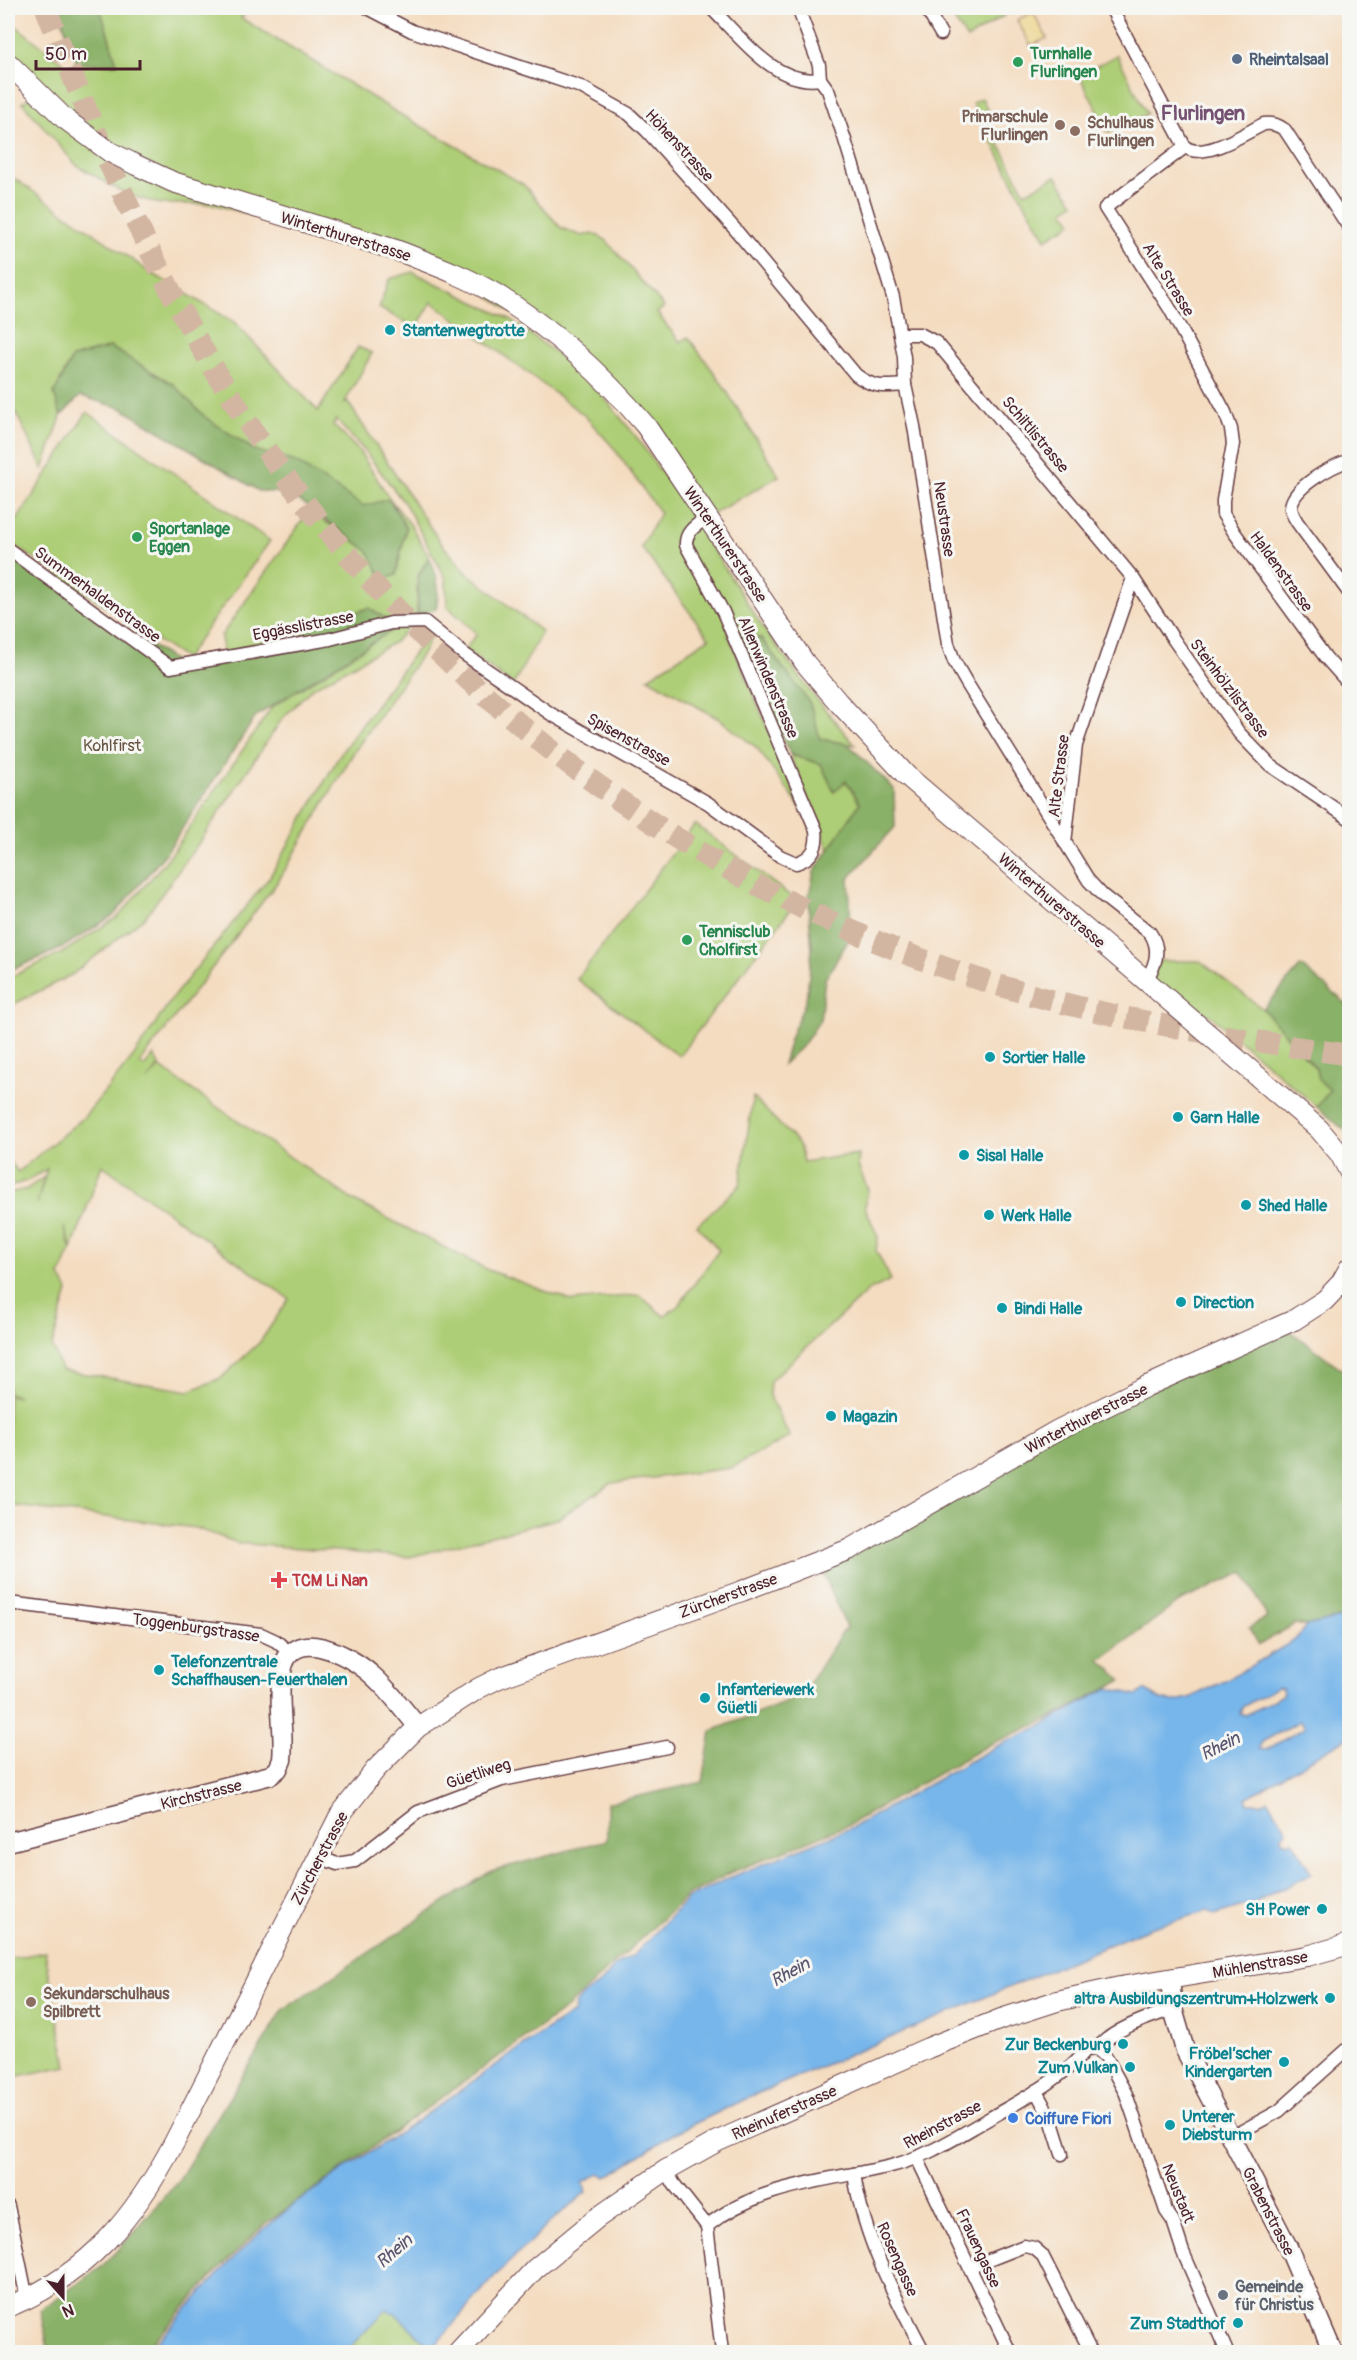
<svg xmlns="http://www.w3.org/2000/svg" width="1357" height="2360" viewBox="0 0 1357 2360" font-family="Pangolin,sans-serif">
<style>
.green{fill:#adce76;stroke:#7c7650;stroke-width:1.5;fill-rule:evenodd}
.forest{fill:#8ab167;stroke:#6a6849;stroke-width:1.5}
.sand{fill:#eeda9e;stroke:#9c7c64;stroke-width:1.5}
.water{fill:#77b6ea;stroke:#606a8a;stroke-width:1.5;fill-rule:evenodd}
.lines{fill:none;stroke-linecap:round;stroke-linejoin:round}
.highway-tunnel{stroke:#d2b6a2;stroke-width:22;stroke-dasharray:22 11;stroke-linecap:butt}
.street-casing{stroke:#643b41;stroke-width:15}
.secondary-casing{stroke:#643b41;stroke-width:21}
.primary-casing{stroke:#643b41;stroke-width:22}
.street{stroke:#fff;stroke-width:12}
.secondary{stroke:#fff;stroke-width:18}
.primary{stroke:#fff;stroke-width:20}
.service-dot{fill:#5c6f8a;stroke:#f6f6f2;stroke-width:2}
.leisure-dot{fill:#2e9e5b;stroke:#f6f6f2;stroke-width:2}
.education-dot{fill:#8d6e63;stroke:#f6f6f2;stroke-width:2}
.culture-dot{fill:#0f9aa8;stroke:#f6f6f2;stroke-width:2}
.health-dot{fill:#e0444e;stroke:#f6f6f2;stroke-width:2}
.shop-dot{fill:#3f7fe0;stroke:#f6f6f2;stroke-width:2}
.worship-dot{fill:#6b7280;stroke:#f6f6f2;stroke-width:2}
.labels{text-anchor:middle;stroke-width:6;stroke-linejoin:round;paint-order:stroke}
.leisure-label{font-size:16px;font-weight:bold;fill:#27864d;stroke:#f6f6f2;text-anchor:start}
.service-label{font-size:16px;font-weight:bold;fill:#4e5e75;stroke:#f6f6f2;text-anchor:start}
.education-label{font-size:16px;font-weight:bold;fill:#785e54;stroke:#f6f6f2;text-anchor:start}
.street-label{font-size:16px;fill:#4a1f2b;stroke:#f6f6f2}
.culture-label{font-size:16px;font-weight:bold;fill:#0d838f;stroke:#f6f6f2;text-anchor:start}
.park-label{font-size:16px;fill:#685442;stroke:#f6f6f2}
.health-label{font-size:16px;font-weight:bold;fill:#be3a42;stroke:#f6f6f2;text-anchor:start}
.shop-label{font-size:16px;font-weight:bold;fill:#366cbe;stroke:#f6f6f2;text-anchor:start}
.worship-label{font-size:16px;font-weight:bold;fill:#5b616d;stroke:#f6f6f2;text-anchor:start}
.water-label{font-size:18px;font-style:italic;fill:#5a546e;stroke:#f6f6f2}
.quarter-label{font-size:20px;font-weight:bold;fill:#745171;stroke:#f6f6f2}
</style>
<rect width="100%" height="100%" fill="#f6f6f2"/>
<filter id="ink" filterUnits="userSpaceOnUse"><feTurbulence type="fractalNoise" baseFrequency=".0167" numOctaves="2"/><feDisplacementMap in="SourceGraphic" scale="12" xChannelSelector="R" yChannelSelector="G"/><feConvolveMatrix kernelMatrix="1 2 1 2 8 2 1 2 1" color-interpolation-filters="sRGB"/></filter>
<filter id="wash" filterUnits="userSpaceOnUse"><feTurbulence type="fractalNoise" baseFrequency=".008" numOctaves="4" result="noise"/><feDisplacementMap in="SourceGraphic" scale="24" xChannelSelector="R" yChannelSelector="G"/><feGaussianBlur stdDeviation="1.35" result="paint"/><feColorMatrix in="noise" values="0 0 0 0 0 0 0 0 0 0 0 0 0 0 0 0 0 1.4 0 .05"/><feComposite in="paint" operator="in"/></filter>
<g filter="url(#wash)">
<rect width="100%" height="100%" fill="#f4dcc0"/>
<g class="green">
<polygon points="100,8 124,8 127,11 140,8 250,8 241,18 398,113 523,184 561,228 582,236 593,233 606,240 664,307 657,313 680,342 688,337 721,382 779,476 708,517 599,374 462,277 213,204 160,204 128,195 76,165 22,102 37,95 8,69 8,17 16,26 68,67 77,63 117,64"/>
<polygon points="946,8 1016,8 967,39"/>
<polygon points="1117,55 1147,114 1109,133 1079,75"/>
<polygon points="982,98 992,120 988,123 1025,193 1056,176 1074,203 1064,210 1072,223 1046,239 1021,197 972,103"/>
<polygon points="8,174 150,272 234,322 318,411 358,347 372,353 344,404 347,401 440,542 466,572 542,632 513,685 465,649 477,634 447,606 446,579 405,504 364,450 336,420 333,425 359,451 390,499 410,524 429,557 417,577 417,615 390,621 369,608 319,624 319,622 273,641 223,655 221,636 309,511 368,550 383,580 396,575 406,528 390,499 363,506 295,463 255,450 206,418 173,384 110,347 71,359 54,393 61,417 43,469 8,396 8,340 11,335 8,330"/>
<polygon points="413,272 510,319 554,352 601,394 635,435 683,503 762,626 813,695 855,745 820,739 810,704 761,638 728,634 802,810 757,748 719,719 648,678 709,638 641,547 660,513 613,447 584,415 432,302 416,328 379,308 389,279"/>
<polygon points="87,412 270,541 185,659 8,541 8,534"/>
<polygon points="410,625 395,642 312,688 282,719 203,837 146,916 73,974 8,1007 8,978 62,953 119,916 170,856 272,707 398,626"/>
<path d="M427,628L432,632L424,651L354,752L279,880L140,1063L144,1067L154,1055L159,1066L147,1081L159,1067L354,1201L488,1270L572,1301L639,1295L664,1316L679,1305L719,1250L697,1225L740,1185L753,1097L799,1144L803,1162L859,1154L858,1166L868,1190L865,1207L878,1237L876,1250L891,1280L868,1291L770,1381L769,1395L790,1437L731,1468L612,1483L557,1519L410,1557L238,1543L196,1528L8,1505V1395L19,1397L8,1393V1193L27,1189L44,1177L37,1204L47,1169L29,1180L8,1187V1159L18,1172L84,1117L134,1056L173,997L269,878L341,753L417,649ZM102,1165L289,1299L260,1342L221,1378L189,1391L61,1370L52,1345L68,1291L60,1276L71,1250L64,1227L72,1249Z"/>
<polygon points="790,755 821,764 834,792 847,781 860,804 829,850"/>
<polygon points="695,824 797,901 679,1056 577,979"/>
<polygon points="1156,961 1200,961 1263,1009 1316,1069 1318,1079 1330,1090 1317,1107 1212,1017 1145,981"/>
<polygon points="45,1952 67,2066 8,2078 8,1959"/>
<polygon points="387,2308 394,2312 431,2348 427,2352 345,2352"/>
</g>
<g class="forest">
<polygon points="58,8 100,8 117,64 77,63"/>
<polygon points="110,347 173,384 205,417 254,450 296,462 363,506 389,499 406,528 396,575 383,580 368,551 289,493 259,491 121,408 80,396 61,416 54,394 72,358"/>
<polygon points="8,554 189,670 258,655 321,623 369,608 397,627 256,716 166,853 114,915 60,949 8,971"/>
<path d="M429,557C438,575 440,589 436,609L418,615V577Z"/>
<polygon points="738,633 761,639 810,703 820,739 848,744 894,789 895,827 849,878 851,936 825,979 820,1020 804,1044 783,1064 791,1036 806,1000 812,950 808,899 814,872 860,803 846,781 834,792 821,764 790,754"/>
<polygon points="1301,966 1349,1006 1349,1134 1317,1107 1330,1090 1318,1079 1316,1068 1263,1009"/>
<polygon points="1282,1325 1346,1372 1349,1369 1349,1616 1306,1626 1295,1624 1259,1645 1249,1628 1267,1617 1244,1572 1179,1602 1100,1660 1122,1680 1051,1718 988,1745 850,1824 732,1872 688,1895 565,2009 263,2226 216,2272 145,2352 49,2352 40,2310 100,2268 122,2246 180,2178 283,2010 491,1871 607,1840 607,1803 703,1782 711,1731 800,1697 846,1627 819,1562 1058,1430"/>
</g>
<polygon class="sand" points="1033,12 1047,38 1031,46 1017,20"/>
<path class="water" d="M1349,1616V1737L1246,1798L1248,1803H1262L1268,1799L1287,1831L1281,1837L1282,1840L1288,1842L1292,1840L1312,1874L1256,1902L1214,1915L1208,1911L1149,1928L754,2095L673,2134L606,2177L600,2173L583,2182L586,2192L548,2224L490,2281L433,2348H431L394,2312L391,2313L387,2309L345,2352H149C186,2310 222,2267 264,2229C306,2192 359,2160 405,2129C462,2090 516,2049 574,2012L575,2004L581,1997L603,1981L615,1966L634,1955L688,1898L731,1877L853,1827L993,1748L1041,1726L1108,1688L1137,1695L1144,1690L1162,1700L1176,1701L1189,1698L1227,1680L1295,1640L1306,1626ZM1278,1687L1282,1688L1284,1694L1246,1715L1240,1713L1242,1707ZM1300,1721L1304,1725V1728L1266,1750L1259,1749L1262,1742Z"/>
</g>
<g filter="url(#ink)">
<g class="lines">
<path class="highway-tunnel" d="M46,8C107,168 178,328 279,468C460,717 728,910 1025,993C1132,1023 1240,1039 1350,1055"/>
<g class="street-casing">
<g id="street">
<path d="M368,8L412,31L581,87L629,114L647,131L734,228L856,375C874,388 883,387 905,385"/>
<path d="M711,8C740,36 775,86 820,79"/>
<path d="M798,8L819,65L820,79L828,90L844,137L893,297L904,357L905,385L914,426L948,644L954,661L966,682L1089,881L1103,896L1150,933C1161,949 1156,966 1145,981"/>
<polyline points="926,8 941,34"/>
<path d="M1111,8L1185,147C1204,161 1245,133 1264,124C1273,123 1278,125 1285,130L1350,229"/>
<polyline points="1185,147 1105,208 1170,309 1225,412 1231,429 1233,444 1223,500 1223,514 1234,532 1326,658 1350,685"/>
<polyline points="900,334 920,334 937,343 1133,578 1174,640 1239,733 1270,765 1350,819"/>
<path d="M1350,460C1332,466 1290,488 1291,509C1292,513 1295,519 1297,522L1350,594"/>
<path d="M8,549L170,667L330,639L391,623L425,622L464,654L551,714L708,803L780,856L796,863C813,858 818,847 816,830L723,612L686,545C685,531 697,525 708,517"/>
<polyline points="1065,843 1076,745 1133,578"/>
<polyline points="8,1603 261,1634 276,1641 290,1653"/>
<polyline points="319,1857 337,1864 355,1861 418,1812 502,1780 667,1747"/>
<polyline points="1097,2049 1106,2057 1126,2094 1166,2211 1173,2221 1183,2252 1227,2352"/>
<polyline points="1036,2091 1051,2119 1062,2154"/>
<polyline points="1231,2137 1279,2111 1350,2047"/>
<polyline points="917,2158 1010,2352"/>
<polyline points="666,2170 674,2184 707,2226 722,2352"/>
<path d="M854,2174C864,2239 894,2295 924,2352"/>
<polyline points="8,2206 27,2299"/>
<path d="M707,2226C759,2184 829,2181 891,2166C927,2157 958,2136 990,2118C1023,2099 1061,2080 1086,2050L1097,2049C1112,2029 1150,2017 1173,2009"/>
<polyline points="971,2267 1024,2246 1034,2248 1042,2255 1091,2352"/>
</g>
</g>
<g class="secondary-casing">
<g id="secondary">
<path d="M8,1842L271,1775L278,1769L282,1760C285,1731 277,1700 282,1671C291,1623 350,1655 372,1675C389,1690 404,1710 418,1727"/>
<polyline points="1170,1979 1173,2009 1185,2050 1288,2247 1333,2352"/>
</g>
</g>
<g class="primary-casing">
<g id="primary">
<path d="M8,63L65,119L110,152L136,165L173,182L396,250C429,263 463,275 494,293C552,328 602,374 646,426L805,663L838,702L906,775L1319,1129L1340,1154L1350,1173"/>
<path d="M8,2307C89,2274 135,2217 175,2141L340,1815L376,1769L418,1727L479,1688L499,1678L742,1591L850,1549L1058,1430L1147,1386L1294,1320L1325,1300L1341,1283L1350,1267"/>
<polyline points="458,2352 535,2269 597,2218 666,2170 718,2141 928,2048 1001,2019 1057,2001 1120,1987 1307,1956 1350,1944"/>
</g>
</g>
<use href="#street" class="street"/>
<use href="#secondary" class="secondary"/>
<use href="#primary" class="primary"/>
</g>
</g>
<circle class="service-dot" cx="1237" cy="59" r="6"/>
<g class="leisure-dot">
<circle cx="1018" cy="62" r="6"/>
<circle cx="137" cy="537" r="6"/>
<circle cx="687" cy="940" r="6"/>
</g>
<g class="education-dot">
<circle cx="1060" cy="125" r="6"/>
<circle cx="1075" cy="131" r="6"/>
<circle cx="31" cy="2002" r="6"/>
</g>
<g class="culture-dot">
<circle cx="390" cy="330" r="6"/>
<circle cx="990" cy="1057" r="6"/>
<circle cx="1178" cy="1117" r="6"/>
<circle cx="964" cy="1155" r="6"/>
<circle cx="1246" cy="1205" r="6"/>
<circle cx="989" cy="1215" r="6"/>
<circle cx="1181" cy="1302" r="6"/>
<circle cx="1002" cy="1308" r="6"/>
<circle cx="831" cy="1416" r="6"/>
<circle cx="159" cy="1670" r="6"/>
<circle cx="705" cy="1698" r="6"/>
<circle cx="1322" cy="1909" r="6"/>
<circle cx="1330" cy="1998" r="6"/>
<circle cx="1123" cy="2044" r="6"/>
<circle cx="1284" cy="2062" r="6"/>
<circle cx="1130" cy="2067" r="6"/>
<circle cx="1170" cy="2125" r="6"/>
<circle cx="1238" cy="2323" r="6"/>
</g>
<path class="health-dot" d="M276 1571h6v6h6v6h-6v6h-6v-6h-6v-6h6z"/>
<circle class="shop-dot" cx="1013" cy="2118" r="6"/>
<circle class="worship-dot" cx="1223" cy="2295" r="6"/>
<g class="labels">
<g class="leisure-label">
<text x="1030" y="59">Turnhalle<tspan x="1030" dy="18">Flurlingen</tspan></text>
<text x="149" y="534">Sportanlage<tspan x="149" dy="18">Eggen</tspan></text>
<text x="699" y="937">Tennisclub<tspan x="699" dy="18">Cholfirst</tspan></text>
</g>
<g class="service-label">
<text x="1249" y="65">Rheintalsaal</text>
</g>
<g class="education-label">
<text x="1048" y="122" text-anchor="end">Primarschule<tspan x="1048" dy="18">Flurlingen</tspan></text>
<text x="1087" y="128">Schulhaus<tspan x="1087" dy="18">Flurlingen</tspan></text>
<text x="43" y="1999">Sekundarschulhaus<tspan x="43" dy="18">Spilbrett</tspan></text>
</g>
<g class="street-label">
<text transform="translate(680 145) rotate(47)" y="6">Höhenstrasse</text>
<text transform="translate(346 236) rotate(17)" y="6">Winterthurerstrasse</text>
<text transform="translate(1169 279) rotate(58)" y="6">Alte Strasse</text>
<text transform="translate(1036 434) rotate(50)" y="6">Schiltlistrasse</text>
<text transform="translate(945 519) rotate(82)" y="6">Neustrasse</text>
<text transform="translate(726 544) rotate(56)" y="6">Winterthurerstrasse</text>
<text transform="translate(1282 571) rotate(54)" y="6">Haldenstrasse</text>
<text transform="translate(98 594) rotate(36)" y="6">Summerhaldenstrasse</text>
<text transform="translate(303 625) rotate(-11)" y="6">Eggässlistrasse</text>
<text transform="translate(769 677) rotate(67)" y="6">Allenwindenstrasse</text>
<text transform="translate(1230 688) rotate(53)" y="6">Steinhölzlistrasse</text>
<text transform="translate(629 739) rotate(29)" y="6">Spisenstrasse</text>
<text transform="translate(1058 776) rotate(-83)" y="6">Alte Strasse</text>
<text transform="translate(1052 900) rotate(41)" y="6">Winterthurerstrasse</text>
<text transform="translate(1086 1418) rotate(-27)" y="6">Winterthurerstrasse</text>
<text transform="translate(728 1595) rotate(-20)" y="6">Zürcherstrasse</text>
<text transform="translate(196 1627) rotate(8)" y="6">Toggenburgstrasse</text>
<text transform="translate(478 1773) rotate(-18)" y="6">Güetliweg</text>
<text transform="translate(201 1794) rotate(-14)" y="6">Kirchstrasse</text>
<text transform="translate(319 1858) rotate(-62)" y="6">Zürcherstrasse</text>
<text transform="translate(1260 1964) rotate(-10)" y="6">Mühlenstrasse</text>
<text transform="translate(784 2112) rotate(-24)" y="6">Rheinuferstrasse</text>
<text transform="translate(942 2124) rotate(-28)" y="6">Rheinstrasse</text>
<text transform="translate(1179 2193) rotate(68)" y="6">Neustadt</text>
<text transform="translate(1269 2211) rotate(63)" y="6">Grabenstrasse</text>
<text transform="translate(979 2248) rotate(65)" y="6">Frauengasse</text>
<text transform="translate(898 2259) rotate(66)" y="6">Rosengasse</text>
</g>
<g class="culture-label">
<text x="402" y="336">Stantenwegtrotte</text>
<text x="1002" y="1063">Sortier Halle</text>
<text x="1190" y="1123">Garn Halle</text>
<text x="976" y="1161">Sisal Halle</text>
<text x="1258" y="1211">Shed Halle</text>
<text x="1001" y="1221">Werk Halle</text>
<text x="1193" y="1308">Direction</text>
<text x="1014" y="1314">Bindi Halle</text>
<text x="843" y="1422">Magazin</text>
<text x="171" y="1667">Telefonzentrale<tspan x="171" dy="18">Schaffhausen-Feuerthalen</tspan></text>
<text x="717" y="1695">Infanteriewerk<tspan x="717" dy="18">Güetli</tspan></text>
<text x="1310" y="1915" text-anchor="end">SH Power</text>
<text x="1318" y="2004" text-anchor="end">altra Ausbildungszentrum+Holzwerk</text>
<text x="1111" y="2050" text-anchor="end">Zur Beckenburg</text>
<text x="1272" y="2059" text-anchor="end">Fröbel’scher<tspan x="1272" dy="18">Kindergarten</tspan></text>
<text x="1118" y="2073" text-anchor="end">Zum Vulkan</text>
<text x="1182" y="2122">Unterer<tspan x="1182" dy="18">Diebsturm</tspan></text>
<text x="1226" y="2329" text-anchor="end">Zum Stadthof</text>
</g>
<g class="park-label">
<text x="112" y="751">Kohlfirst</text>
</g>
<g class="health-label">
<text x="292" y="1586">TCM Li Nan</text>
</g>
<g class="shop-label">
<text x="1025" y="2124">Coiffure Fiori</text>
</g>
<g class="worship-label">
<text x="1235" y="2292">Gemeinde<tspan x="1235" dy="18">für Christus</tspan></text>
</g>
<g class="water-label">
<text transform="translate(1220 1746) rotate(-27)" y="6">Rhein</text>
<text transform="translate(790 1972) rotate(-29)" y="6">Rhein</text>
<text transform="translate(394 2251) rotate(-41)" y="6">Rhein</text>
</g>
<g class="quarter-label">
<text x="1203" y="120">Flurlingen</text>
</g>
</g>
<rect width="1357" height="2360" fill="none" stroke="#f6f6f2" stroke-width="30"/>
<g transform="translate(63 2297) rotate(159)" stroke="#f6f6f2" stroke-width="4.5" paint-order="stroke">
<path d="M0-4.5L10 22L0 15L-10 22Z" fill="#4a1f2b"/>
<text y="-9" font-size="16" font-weight="bold" text-anchor="middle" fill="#4a1f2b">N</text>
</g>
<path d="M36 60v9h104v-9" fill="none" stroke="#4a1f2b" stroke-width="3"/>
<text x="45" y="60" font-size="18" fill="#4a1f2b" stroke="#f6f6f2" stroke-width="4.5" paint-order="stroke">50 m</text>
</svg>
